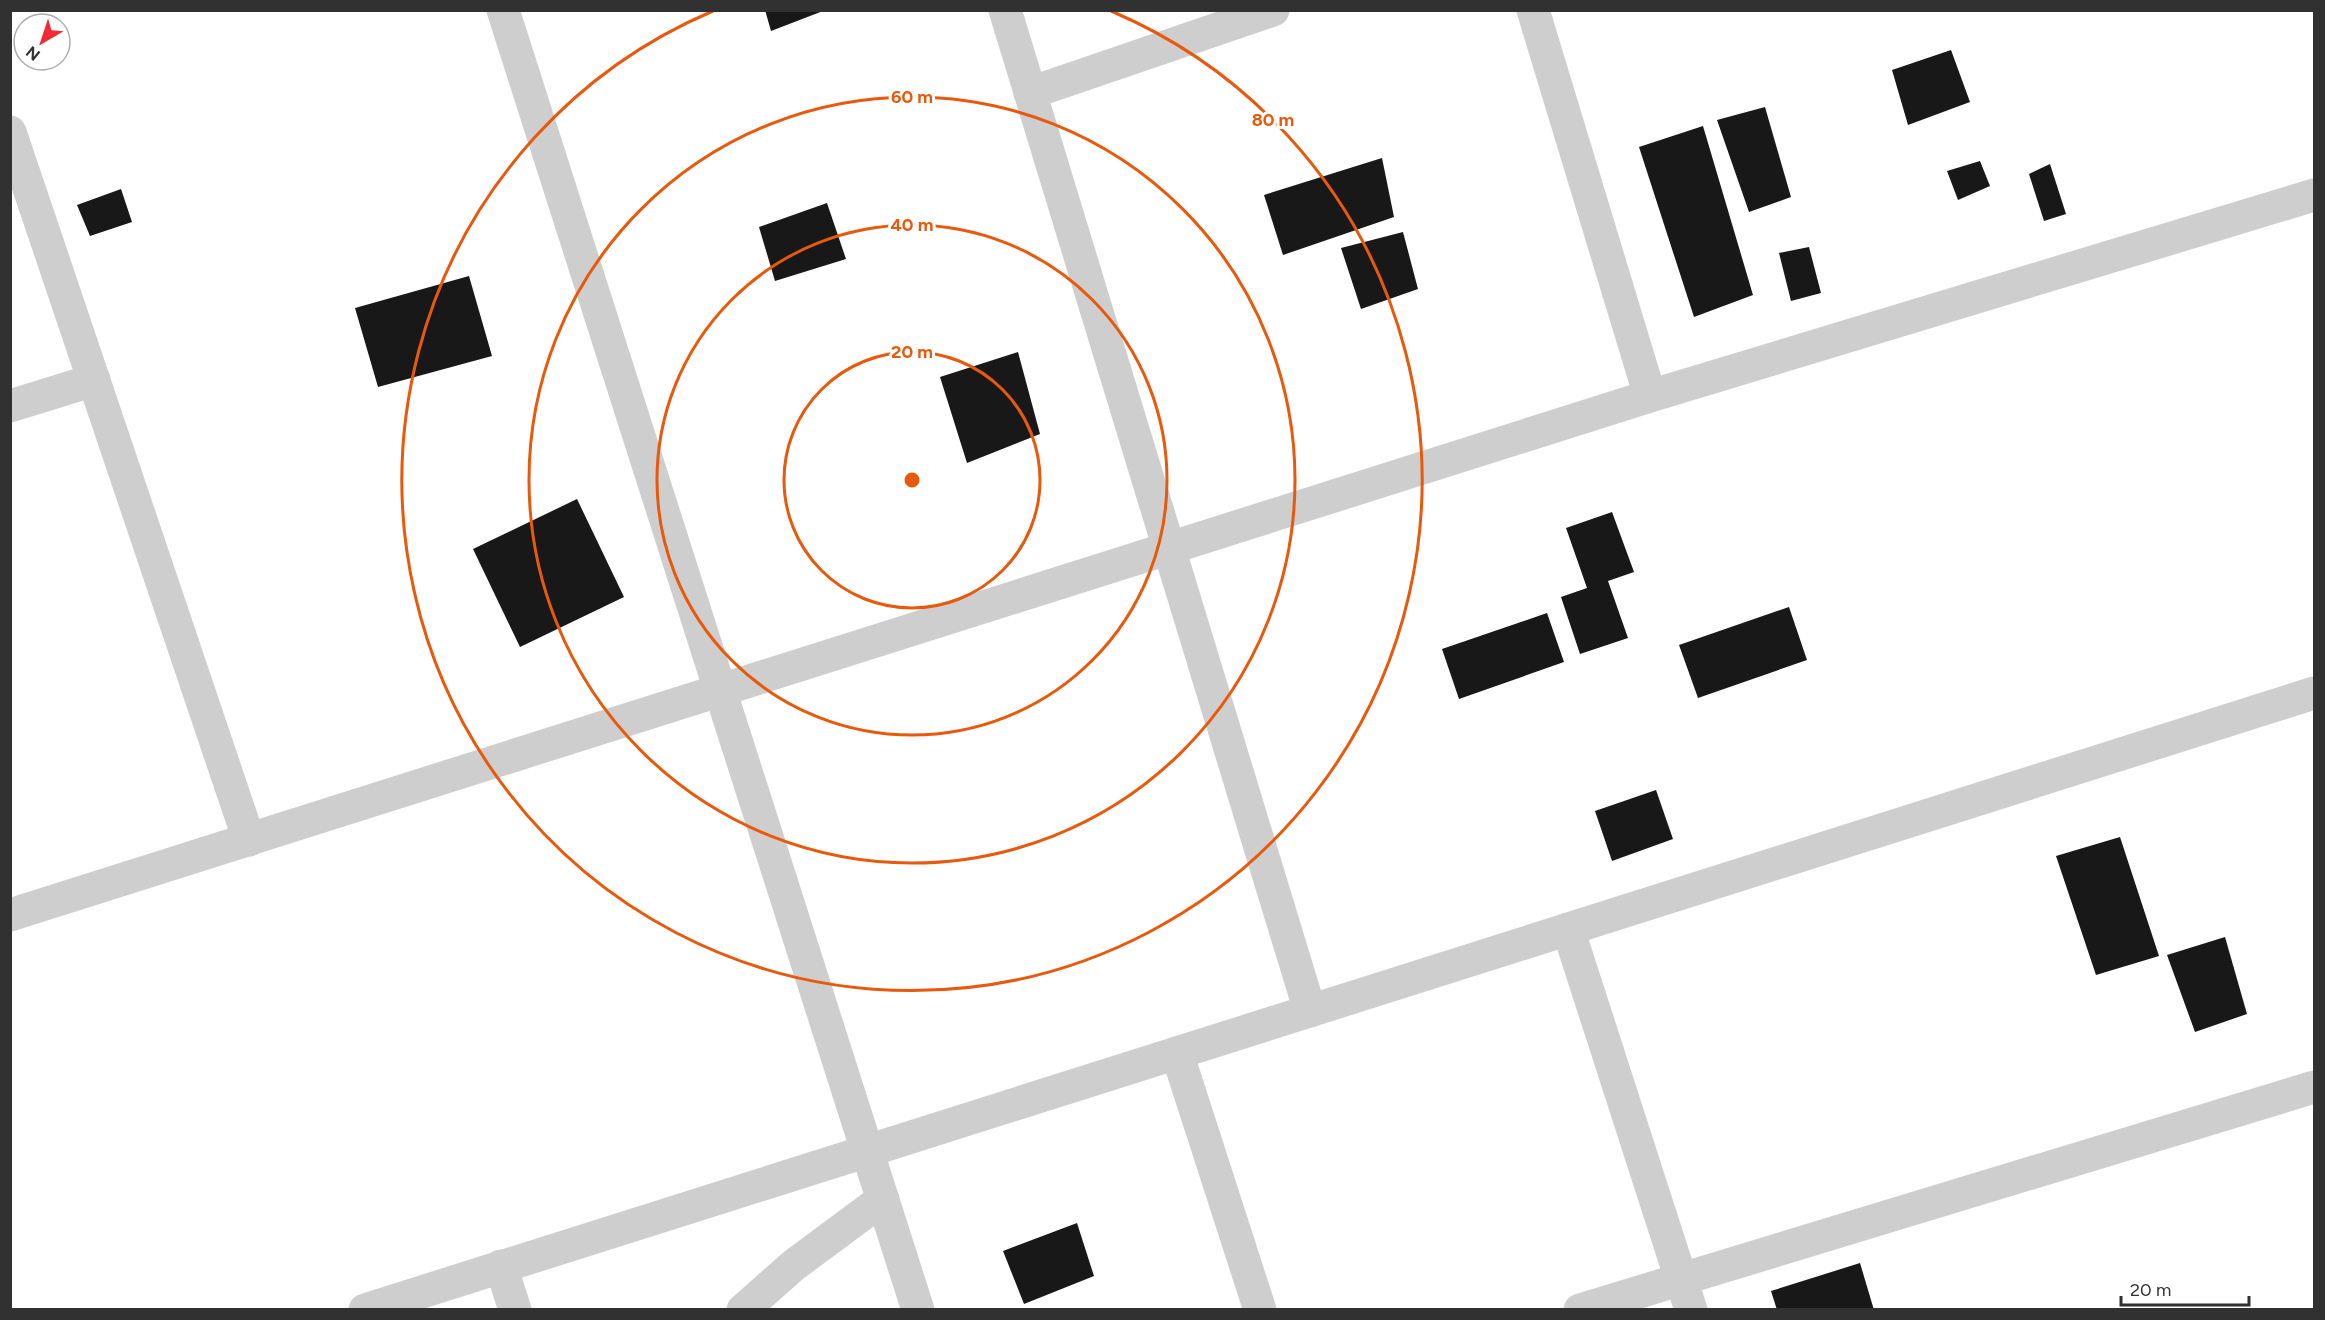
<svg xmlns="http://www.w3.org/2000/svg" width="2325" height="1320" viewBox="0 0 2325 1320" font-family="Figtree,sans-serif">
<style>
.building{fill:#181818}
.lines{fill:none;stroke-linecap:round;stroke-linejoin:round}
.minor{stroke:#cecece;stroke-width:33}
.ring{fill:none;stroke:#e8590c;stroke-width:3}
.centre{fill:#e8590c;stroke:#fff;stroke-width:3}
.ring-label{font-size:18px;text-anchor:middle;font-weight:bold;fill:#e8590c;stroke:#fff;stroke-width:6;stroke-linejoin:round;paint-order:stroke}
</style>
<rect width="100%" height="100%" fill="#fff"/>
<g class="building">
<polygon points="765,10 823,10 823,11 771,31"/>
<polygon points="1951,50 1970,102 1908,125 1892,70"/>
<polygon points="1765,107 1791,197 1749,212 1717,120"/>
<polygon points="1703,126 1753,295 1694,317 1639,147"/>
<polygon points="1382,158 1394,217 1283,255 1264,195"/>
<polygon points="1980,161 1990,186 1958,200 1947,171"/>
<polygon points="2050,164 2066,214 2044,221 2029,174"/>
<polygon points="121,189 132,222 90,236 77,205"/>
<polygon points="827,203 846,259 775,281 759,227"/>
<polygon points="1403,232 1418,289 1361,309 1341,248"/>
<polygon points="1809,247 1821,293 1791,301 1779,253"/>
<polygon points="469,276 492,356 378,387 355,308"/>
<polygon points="1018,352 1040,434 967,463 940,377"/>
<polygon points="577,499 624,597 520,647 473,549"/>
<polygon points="1612,512 1634,572 1608,581 1628,638 1580,654 1561,597 1587,588 1566,528"/>
<polygon points="1789,607 1807,660 1698,698 1679,645"/>
<polygon points="1547,613 1564,662 1459,699 1442,649"/>
<polygon points="1656,790 1673,839 1612,861 1595,811"/>
<polygon points="2120,837 2159,956 2096,975 2056,856"/>
<polygon points="2225,937 2247,1014 2195,1032 2167,955"/>
<polygon points="1077,1223 1094,1276 1024,1304 1003,1251"/>
<polygon points="1860,1263 1874,1310 1777,1310 1771,1291"/>
</g>
<g class="lines">
<g class="minor">
<polyline points="503,10 918,1310"/>
<polyline points="1005,10 1310,1011"/>
<polyline points="1533,10 1650,396"/>
<polyline points="1030,93 1273,10"/>
<polyline points="10,132 249,840"/>
<polyline points="10,406 94,380"/>
<polyline points="10,915 1650,396 2314,195"/>
<polyline points="1568,929 1691,1310"/>
<polyline points="1177,1053 1260,1310"/>
<polyline points="501,1266 515,1310"/>
<polyline points="365,1310 2314,693"/>
<polyline points="743,1310 794,1265 883,1199"/>
<polyline points="1580,1310 2314,1087"/>
</g>
</g>
<g class="ring">
<circle cx="912" cy="480" r="128"/>
<circle cx="912" cy="480" r="255"/>
<circle cx="912" cy="480" r="383"/>
<path d="M1111 11A510 510 0 1 1 713 11"/>
</g>
<circle cx="912" cy="480" r="9" class="centre"/>
<g class="ring-label">
<text x="912" y="103">60 m</text>
<text x="1273" y="126">80 m</text>
<text x="912" y="231">40 m</text>
<text x="912" y="358">20 m</text>
</g>
<rect width="2325" height="1320" fill="none" stroke="#313131" stroke-width="24"/>
<g transform="translate(42 42) rotate(219)"><circle r="28" fill="#ffffff" stroke="#adadad" stroke-width="1.5"/>
<path d="M0-4.5L10 22L0 15L-10 22Z" fill="#f02b36"/>
<text y="-9" font-size="16" font-weight="bold" text-anchor="middle" fill="#313131">N</text>
</g>
<path d="M2121 1296v9h128v-9" fill="none" stroke="#313131" stroke-width="3"/>
<text x="2130" y="1296" font-size="18" fill="#313131" stroke="#ffffff" stroke-width="4.5" paint-order="stroke">20 m</text>
</svg>
